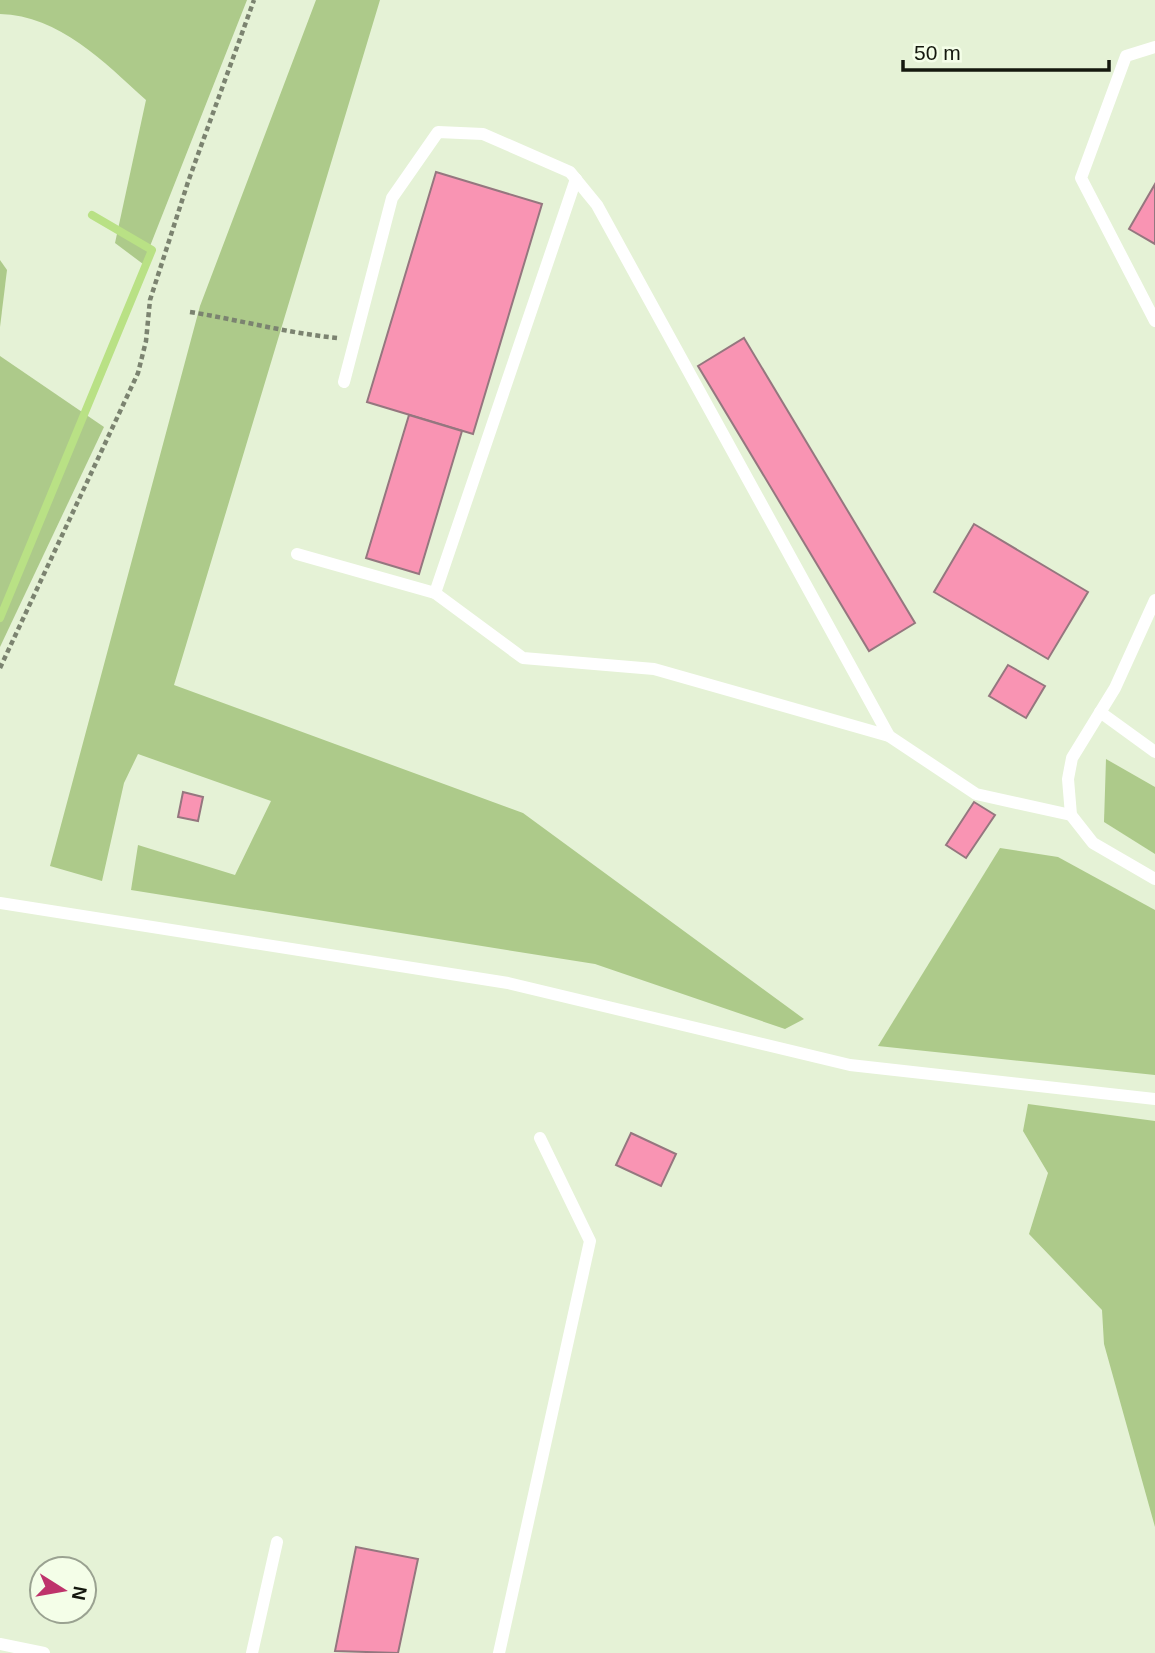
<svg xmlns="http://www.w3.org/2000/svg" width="1155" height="1653" viewBox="0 0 1155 1653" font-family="Helvetica,sans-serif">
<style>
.green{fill:#adca8a}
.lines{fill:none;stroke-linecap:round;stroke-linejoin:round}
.stream{stroke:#b9e185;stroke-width:8}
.building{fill:#f994b3;stroke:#95777f;stroke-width:2}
.path{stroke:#7b8370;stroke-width:4.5;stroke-dasharray:5 3.5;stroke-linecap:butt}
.lane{stroke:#fff;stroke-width:12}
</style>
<rect width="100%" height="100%" fill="#e5f2d6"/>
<g class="green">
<path d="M0,0H247L143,264L115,243L146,100C105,63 59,15 0,14Z"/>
<polygon points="316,0 380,0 174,685 523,813 804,1019 785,1029 595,964 131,890 138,845 235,875 271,801 138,754 124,783 102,881 50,866 200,306"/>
<polygon points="0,260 7,270 0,327"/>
<polygon points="0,356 104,427 0,647"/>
<polygon points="1106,759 1155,787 1155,854 1104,822"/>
<polygon points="1000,848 1058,857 1155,910 1155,1075 878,1046"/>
<polygon points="1028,1104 1155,1121 1155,1527 1104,1344 1102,1310 1029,1234 1048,1173 1023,1131"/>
</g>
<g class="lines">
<polyline class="stream" points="0,618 152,250 92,215"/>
</g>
<g class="building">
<polygon points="436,172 542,204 473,434 367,402"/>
<polygon points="1155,184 1155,244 1129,229"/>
<polygon points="744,338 915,623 869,651 698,366"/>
<polygon points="409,415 462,431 419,574 366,558"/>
<polygon points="974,524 1088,592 1048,659 934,592"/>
<polygon points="1008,665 1045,686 1026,718 989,696"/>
<polygon points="183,792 203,797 198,821 178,817"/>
<polygon points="974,802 995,815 966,858 946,845"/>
<polygon points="631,1133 676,1154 661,1186 616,1165"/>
<polygon points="356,1547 418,1559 398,1653 335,1651"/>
</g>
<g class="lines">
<g class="path">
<path d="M190,312C240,320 287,333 337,338"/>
<polyline points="0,668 138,373 146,341 150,300 188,182 254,0"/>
</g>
<g class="lane">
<polyline points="1155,47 1126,56 1081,178 1155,321"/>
<polyline points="344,382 392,198 438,132 483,134 570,172 597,205 889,736"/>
<polyline points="297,554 435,593 523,658 654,669 889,736 976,794 1071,815"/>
<polyline points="435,593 576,179"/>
<polyline points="1155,600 1115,688 1072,758 1068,779 1071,815 1093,843 1155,879"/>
<polyline points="1100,712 1155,752"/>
<polyline points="0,903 508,983 850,1065 1155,1099"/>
<polyline points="0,1644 44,1653"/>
<polyline points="252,1653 277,1542"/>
<polyline points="499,1653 590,1241 540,1138"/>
</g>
</g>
<g transform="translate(63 1590) rotate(101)"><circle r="33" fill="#f4fee8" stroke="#9aa291" stroke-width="2"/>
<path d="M0-5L12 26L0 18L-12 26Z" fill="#be336b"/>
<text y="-10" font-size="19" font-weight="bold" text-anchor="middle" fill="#14180e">N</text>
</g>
<path d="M903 60v10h206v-10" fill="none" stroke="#14180e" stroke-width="3.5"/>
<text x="914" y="60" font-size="21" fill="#14180e" stroke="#f4fee8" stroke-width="5" paint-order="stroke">50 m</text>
</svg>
